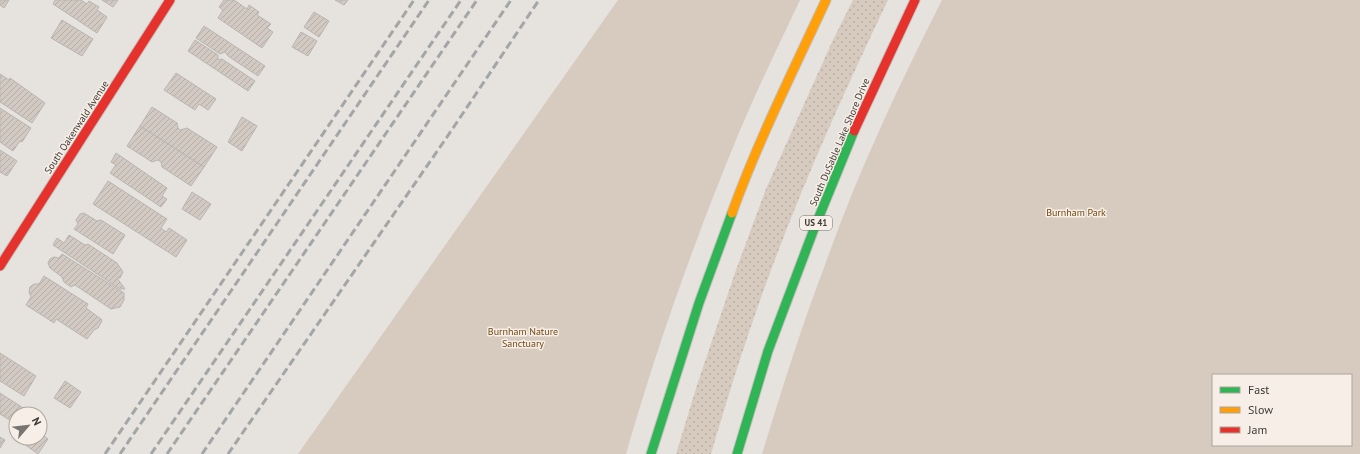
<svg xmlns="http://www.w3.org/2000/svg" width="1360" height="454" viewBox="0 0 1360 454" font-family="'PT Sans',sans-serif">
<style>
.grass{fill:url(#grass-dots)}
.park{fill:#d7cabe;fill-rule:evenodd}
.building{fill:url(#building-hatch);stroke:#b9b5b3}
.lines{fill:none;stroke-linecap:round;stroke-linejoin:round}
.fast-casing{stroke:#c3c0bd;stroke-width:11}
.slow-casing{stroke:#c3c0bd;stroke-width:11}
.jam-casing{stroke:#c3c0bd;stroke-width:11}
.fast{stroke:#30b455;stroke-width:9}
.slow{stroke:#ff9f0a;stroke-width:9}
.jam{stroke:#e5322d;stroke-width:9}
.rail{stroke:#a3a6a7;stroke-width:3;stroke-dasharray:8 4;stroke-linecap:butt}
.labels{text-anchor:middle;stroke-width:3;stroke-linejoin:round;paint-order:stroke}
.shield{fill:#f7efe7;stroke:#74706b;stroke-width:1}
.shield-label{font-size:9px;font-weight:bold;fill:#3c3936}
.street-label{font-size:10px;fill:#3c3936;stroke:#f7efe7}
.park-label{font-size:10px;fill:#6f4611;stroke:#f7efe7}
</style>
<defs>
<pattern id="grass-dots" width="8" height="8" patternUnits="userSpaceOnUse"><rect width="8" height="8" fill="#d7cabe"/><path d="M2 2h.1M6 6h.1" fill="none" stroke="#b9aea4" stroke-width="1.8" stroke-linecap="round"/></pattern>
<pattern id="building-hatch" width="6" height="6" patternUnits="userSpaceOnUse"><rect width="6" height="6" fill="#d2cac2"/><path d="M-1 1l2-2M0 6l6-6M5 7l2-2" fill="none" stroke="#b5aea7"/></pattern>
</defs>
<rect width="100%" height="100%" fill="#e6e2de"/>
<path class="grass" d="M853,0H888C844,92 802,185 767,281C746,338 728,396 711,454H676L698,382L736,270L766,189L832,42Z"/>
<g class="park">
<path d="M618,0H800C779,45 757,89 738,135C695,239 657,346 626,454H298Z"/>
<path d="M942,0H1360V454H762C782,389 802,325 826,262C858,172 899,85 942,0ZM1213,375H1351V445H1213Z"/>
</g>
<g class="building">
<polygon points="0,0 9,0 4,8 0,5"/>
<polygon points="55,0 81,0 87,4 89,1 99,7 97,10 107,17 97,33 53,4"/>
<polygon points="102,0 118,0 113,7"/>
<polygon points="224,0 234,0 247,9 249,5 259,12 257,15 271,24 267,28 273,32 262,48 218,18 223,10 219,7"/>
<polygon points="335,0 348,0 344,5"/>
<polygon points="314,12 329,21 319,37 304,27"/>
<polygon points="62,20 93,39 82,56 51,38"/>
<polygon points="204,26 265,66 258,76 228,56 225,52 220,54 196,38"/>
<polygon points="301,32 317,41 308,56 292,47"/>
<polygon points="195,40 218,55 218,60 222,59 255,81 248,91 188,51"/>
<polygon points="176,73 216,99 208,110 199,104 195,110 164,90"/>
<polygon points="0,74 9,80 10,78 45,103 32,123 0,102"/>
<polygon points="152,107 177,123 178,128 180,130 187,128 217,147 204,167 140,126"/>
<polygon points="0,108 31,128 22,142 20,141 13,151 0,142"/>
<polygon points="242,117 257,126 242,151 228,142"/>
<polygon points="140,126 204,167 191,186 162,167 161,162 158,160 152,162 127,146"/>
<polygon points="0,150 17,161 7,176 0,172"/>
<polygon points="116,153 167,188 162,196 167,199 161,207 110,173 116,165 111,162"/>
<polygon points="108,181 167,219 161,228 166,232 169,228 187,240 176,257 93,204"/>
<polygon points="192,192 211,204 200,220 182,209"/>
<polygon points="84,213 97,221 101,220 125,235 113,254 74,229 78,224 76,220 80,214"/>
<polygon points="69,235 85,245 88,244 117,263 123,272 120,278 117,278 125,289 120,289 53,245 57,238 64,243"/>
<polygon points="62,254 124,293 124,300 120,307 111,309 75,285 71,287 64,282 62,277 50,268 48,263 50,259 54,257 59,258"/>
<polygon points="44,276 88,304 86,308 101,319 102,321 98,328 94,330 87,339 56,319 54,323 26,305 31,297 29,292 30,287 34,284 39,284"/>
<polygon points="0,353 36,376 24,396 0,381"/>
<polygon points="65,381 81,392 70,408 54,398"/>
<polygon points="0,393 28,411 26,414 16,414 16,424 0,414"/>
<polygon points="40,433 48,439 38,454 24,444 29,438 40,438"/>
<polygon points="0,437 5,440 0,448"/>
</g>
<g class="lines">
<g class="fast-casing">
<g id="fast">
<polyline points="651,454 699,303 732,213"/>
<polyline points="737,454 768,351 814,229 854,131"/>
</g>
</g>
<g class="slow-casing">
<path id="slow" d="M732,213C758,141 794,69 826,0"/>
</g>
<g class="jam-casing">
<g id="jam">
<polyline points="854,131 915,0"/>
<polyline points="0,266 170,0"/>
</g>
</g>
<use href="#fast" class="fast"/>
<use href="#slow" class="slow"/>
<use href="#jam" class="jam"/>
<g class="rail">
<polyline points="105,454 414,0"/>
<polyline points="120,454 429,0"/>
<polyline points="151,454 461,0"/>
<polyline points="167,454 477,0"/>
<polyline points="202,454 511,0"/>
<polyline points="228,454 447,137 539,0"/>
</g>
</g>
<g class="labels">
<rect class="shield" x="800" y="216" width="32" height="14" rx="3"/>
<g class="shield-label">
<text x="816" y="226">US 41</text>
</g>
<g class="street-label">
<text transform="translate(76 127) rotate(-57)" y="4">South Oakenwald Avenue</text>
<text transform="translate(839 142) rotate(-67)" y="4">South DuSable Lake Shore Drive</text>
</g>
<g class="park-label">
<text x="1076" y="216">Burnham Park</text>
<text x="523" y="335">Burnham Nature<tspan x="523" dy="12">Sanctuary</tspan></text>
</g>
</g>
<rect x="1212" y="374" width="140" height="72" fill="#f7efe7" stroke="#aca6a0"/>
<rect x="1220" y="387" width="20" height="6" fill="#30b455" stroke="#aca6a0"/>
<text x="1248" y="394" font-size="12" fill="#3c3936">Fast</text>
<rect x="1220" y="407" width="20" height="6" fill="#ff9f0a" stroke="#aca6a0"/>
<text x="1248" y="414" font-size="12" fill="#3c3936">Slow</text>
<rect x="1220" y="427" width="20" height="6" fill="#e5322d" stroke="#aca6a0"/>
<text x="1248" y="434" font-size="12" fill="#3c3936">Jam</text>
<g transform="translate(28 426) rotate(62)"><circle r="19" fill="#f7efe7" stroke="#aca6a0"/>
<path d="M0-3L7 15L0 10L-7 15Z" fill="#787471"/>
<text y="-6" font-size="11" font-weight="bold" text-anchor="middle" fill="#3c3936">N</text>
</g>
</svg>
